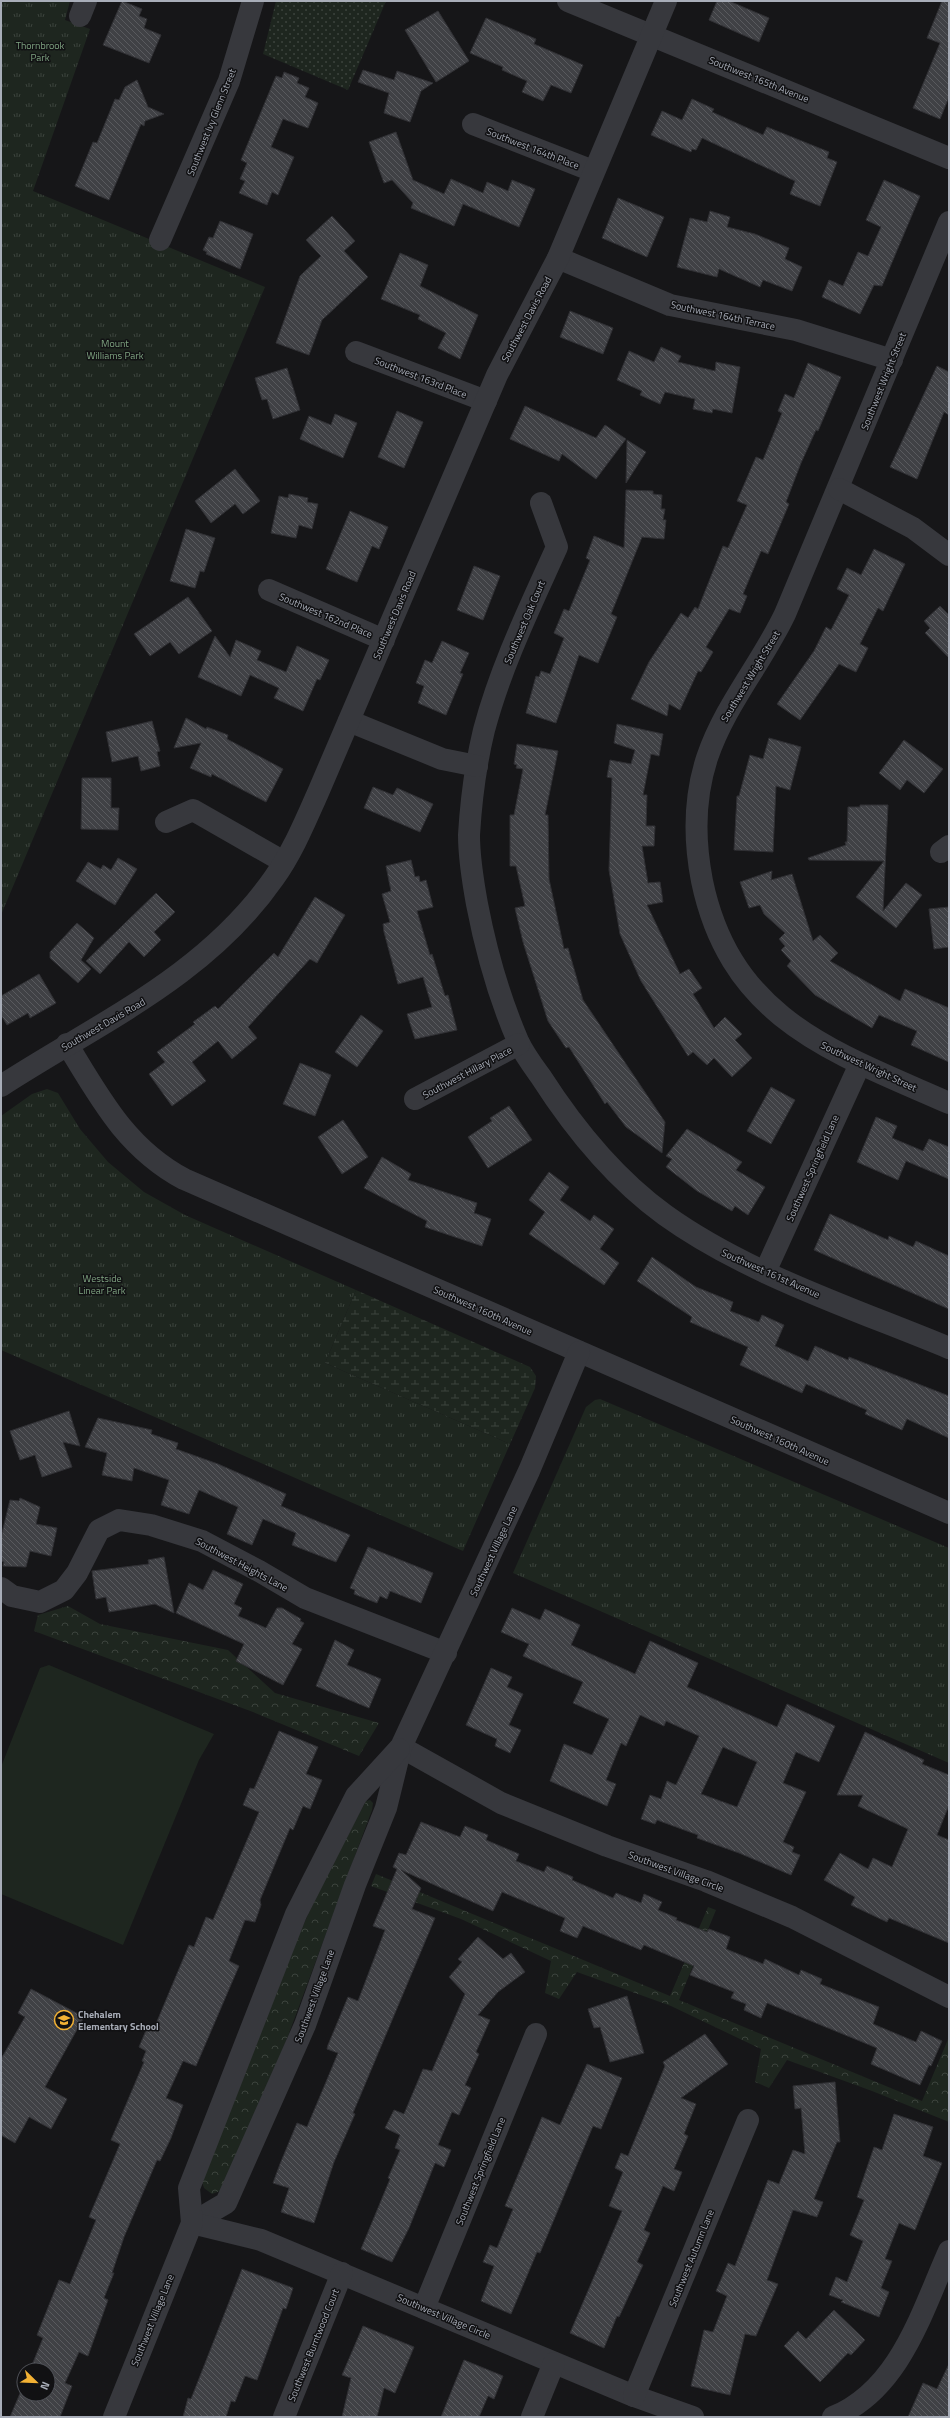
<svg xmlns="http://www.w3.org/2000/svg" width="950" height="2418" viewBox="0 0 950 2418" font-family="'Titillium Web',sans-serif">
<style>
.grass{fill:url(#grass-dots)}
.forest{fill:url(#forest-crowns)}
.wetland{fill:url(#wetland-marsh)}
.park{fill:url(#park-tufts)}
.pitch{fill:#1e261f}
.building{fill:url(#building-back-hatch);stroke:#303034;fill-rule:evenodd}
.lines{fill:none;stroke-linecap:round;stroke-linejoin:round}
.minor{stroke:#37383d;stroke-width:22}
.labels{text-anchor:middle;stroke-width:3;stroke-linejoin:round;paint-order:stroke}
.park-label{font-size:10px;fill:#7fa381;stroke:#111113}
.street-label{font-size:10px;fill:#a8adb8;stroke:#111113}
.poi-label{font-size:10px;font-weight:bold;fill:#a8adb8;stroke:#111113;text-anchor:start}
</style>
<defs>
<pattern id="grass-dots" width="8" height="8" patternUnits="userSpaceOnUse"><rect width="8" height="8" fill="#1e261f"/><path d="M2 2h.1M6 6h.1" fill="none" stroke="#3c433d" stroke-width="1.8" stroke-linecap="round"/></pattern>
<pattern id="forest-crowns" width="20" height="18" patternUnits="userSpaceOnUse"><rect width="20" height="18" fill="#1e261f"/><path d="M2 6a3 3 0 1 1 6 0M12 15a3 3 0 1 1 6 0" fill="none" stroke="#3c433d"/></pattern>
<pattern id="wetland-marsh" width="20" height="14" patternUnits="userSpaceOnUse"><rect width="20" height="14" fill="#1e261f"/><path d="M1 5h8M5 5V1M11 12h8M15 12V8" fill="none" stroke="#3c433d"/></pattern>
<pattern id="park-tufts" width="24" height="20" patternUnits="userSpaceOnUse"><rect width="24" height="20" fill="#1e261f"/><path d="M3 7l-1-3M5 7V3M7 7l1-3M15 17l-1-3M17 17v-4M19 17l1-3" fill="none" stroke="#3c433d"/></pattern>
<pattern id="building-back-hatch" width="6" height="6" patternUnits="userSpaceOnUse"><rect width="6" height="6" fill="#404145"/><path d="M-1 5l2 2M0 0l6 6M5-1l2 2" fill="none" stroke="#595a5e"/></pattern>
</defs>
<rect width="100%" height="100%" fill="#161618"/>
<polygon class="grass" points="276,1 386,1 348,90 263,54"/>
<g class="forest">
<polygon points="68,1606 100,1624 228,1650 275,1693 379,1723 359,1756 253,1712 34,1631 38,1615"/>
<polygon points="370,1800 373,1803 372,1810 272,2079 220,2191 212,2194 204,2188 202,2182 298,1937 323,1881 366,1801"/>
<polygon points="376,1874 670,1996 708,1907 716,1910 679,2000 922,2101 949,2037 949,2122 872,2091 787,2060 769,2088 755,2082 761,2049 671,2006 577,1972 559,1999 545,1993 551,1961 461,1919 371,1886"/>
</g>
<polygon class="wetland" points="356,1290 530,1367 536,1376 535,1388 510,1444 325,1363"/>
<g class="park">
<polygon points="1,1 70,1 65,20 90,29 33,191 265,287 1,915"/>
<polygon points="47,1089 58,1093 80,1129 108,1162 144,1192 185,1215 356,1290 325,1363 510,1444 463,1551 1,1350 1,1116 32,1094"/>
<polygon points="600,1399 949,1548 949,1763 513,1573 586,1407 595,1400"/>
</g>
<polygon class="pitch" points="49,1665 214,1734 199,1760 123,1945 1,1894 1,1767 40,1668"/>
<g class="building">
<polygon points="122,1 142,9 139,16 147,19 144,28 161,35 149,63 103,45"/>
<polygon points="717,1 729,1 769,18 759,42 709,20"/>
<polygon points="942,1 949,1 949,97 940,119 913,108 940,43 927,38"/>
<polygon points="438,11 469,61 436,82 405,30"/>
<polygon points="486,18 536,39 534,44 583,65 571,93 551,85 543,101 522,92 527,81 502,70 503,67 470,53"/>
<polygon points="363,70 394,80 397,71 433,83 421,91 410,122 384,113 389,93 358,82"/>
<polygon points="284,72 299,78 297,83 309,88 305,97 318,103 308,128 283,119 271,147 294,157 278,195 272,192 267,205 239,193 245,181 240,179 247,163 241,160 276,76 282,78"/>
<polygon points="137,80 148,107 164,114 145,121 144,126 141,124 109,200 75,186 93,142 97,143 115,99 119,100 125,87"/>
<polygon points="692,99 714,109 712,112 763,135 767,127 829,152 827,158 837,162 820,206 790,194 795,181 702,138 696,150 692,149 691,152 651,135 662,111 682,120"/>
<polygon points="396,132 413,180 444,194 451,179 483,193 487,182 508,191 512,180 535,189 519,227 463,204 454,226 411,208 413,203 392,180 384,183 369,142"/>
<polygon points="884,180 920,196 882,286 874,285 860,314 822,297 829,280 843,286 858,252 868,256 881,227 866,220"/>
<polygon points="618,198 664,217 647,257 602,238"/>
<polygon points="710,211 730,217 727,227 755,234 789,248 785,259 802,267 792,291 763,280 760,287 719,269 717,277 677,267 690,218 707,222"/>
<polygon points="332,216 355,241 344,251 368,277 322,320 309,355 276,343 300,276 321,256 306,240"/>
<polygon points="220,221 253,234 240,269 206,254 207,252 203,250 209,237 213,238"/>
<polygon points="400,253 428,265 420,286 478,315 460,359 438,348 446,333 418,319 420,315 381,299"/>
<polygon points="570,311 613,328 603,354 560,337"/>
<polygon points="661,347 681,356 678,362 715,371 716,362 740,367 732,413 713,409 712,413 693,409 695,399 665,392 660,404 640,395 642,391 617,380 629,351 654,362"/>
<polygon points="808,363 841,377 818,431 816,430 801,463 786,502 789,504 768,554 761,551 743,594 747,596 740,613 729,609 706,647 713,652 701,672 698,671 680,710 669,704 667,716 631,699 649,662 681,613 688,618 695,607 698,609 723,546 728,548 747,505 737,501 756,457 763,460 782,413 778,411 785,394 794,398"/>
<polygon points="937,366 949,372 949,415 944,412 917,479 890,467"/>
<polygon points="287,368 300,410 273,419 267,399 262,400 255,378"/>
<polygon points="525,406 596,438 605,425 626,439 596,479 562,454 559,461 510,439"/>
<polygon points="397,411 423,422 404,468 378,457"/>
<polygon points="335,414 357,423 343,458 300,439 309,416 331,425"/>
<polygon points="627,440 646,452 626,483"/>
<polygon points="235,469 260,501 243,514 235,504 211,523 195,501"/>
<polygon points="626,490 653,491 653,494 662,495 661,509 665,509 663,520 666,520 664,539 642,537 611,614 617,617 598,663 579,655 556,723 526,713 536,676 539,677 541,671 550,674 564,638 554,633 564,609 569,611 590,560 586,558 594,536 624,548"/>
<polygon points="289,494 308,498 307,502 318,504 312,529 299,525 296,538 271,533 279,496 288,498"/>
<polygon points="350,511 388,527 379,549 372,546 357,582 326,569"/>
<polygon points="186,529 215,538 204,572 200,571 195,588 170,581"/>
<polygon points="874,549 905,564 883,611 878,608 860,644 868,648 856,672 839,664 800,720 777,704 814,651 826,627 831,630 849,595 837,589 847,568 861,575"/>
<polygon points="474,566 500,576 483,620 457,610"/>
<polygon points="188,597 212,631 179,654 170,642 150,656 134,634"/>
<polygon points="940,606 949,615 949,658 925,633 930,628 924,621"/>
<polygon points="215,636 230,657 236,640 261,651 257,660 286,672 297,646 329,660 320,680 317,679 303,711 274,698 279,688 250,675 241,696 198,677"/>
<polygon points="442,641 469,653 460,673 463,674 446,715 418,703 424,686 416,683 425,660 432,663"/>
<polygon points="186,718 206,729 207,727 228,735 227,739 283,769 266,802 212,774 211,777 190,768 201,743 174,748"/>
<polygon points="152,721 160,751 157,752 160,766 141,771 138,756 112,762 106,732"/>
<polygon points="617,724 663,734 659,756 651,754 643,795 647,795 646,826 655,826 654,846 642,846 648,883 660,882 663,902 647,905 680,974 689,969 702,988 693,994 714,1028 725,1017 742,1034 735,1040 752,1058 732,1077 714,1058 707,1065 693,1052 688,1056 641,981 620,934 609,870 612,778 607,777 610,760 631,764 635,750 614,743"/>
<polygon points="769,738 801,747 790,790 776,786 773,852 734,850 737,796 739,796 750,755 763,759"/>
<polygon points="904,740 943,769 924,793 907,780 900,790 879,773"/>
<polygon points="517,744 558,751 545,815 548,815 549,879 564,949 568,948 583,1000 665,1122 662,1153 626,1127 607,1102 605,1104 569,1047 566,1048 548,1021 523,942 515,908 525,906 516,866 510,866 510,815 514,815 523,769 516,768 517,765 514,764"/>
<polygon points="82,778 111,778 111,808 119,808 118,830 81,829"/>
<polygon points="373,787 393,795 397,788 433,804 420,832 364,808"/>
<polygon points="860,805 888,805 883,911 906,883 922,895 896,928 856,897 884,861 809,860 808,858 846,845 845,842 847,842 848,807 860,807"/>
<polygon points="118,858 137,869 115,905 76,881 88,862 101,869 103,865 111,870"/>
<polygon points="411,860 415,877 419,876 420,882 426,880 433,907 417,911 430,955 432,954 445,996 448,995 457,1030 415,1039 407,1014 432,1007 423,977 398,984 384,932 383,924 390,922 382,894 391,891 386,866"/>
<polygon points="772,871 771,880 792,874 813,941 820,935 838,953 830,961 900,1001 905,989 949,1008 949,1062 911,1045 917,1031 879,1015 872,1028 815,995 787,966 791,961 781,950 785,946 779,939 785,933 764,914 760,905 749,908 740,882"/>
<polygon points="156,893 175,912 154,932 161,940 144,957 129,942 100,974 86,961"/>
<polygon points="315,897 345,915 317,963 310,959 248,1027 257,1038 232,1059 218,1041 192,1062 206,1081 172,1106 149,1074 165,1062 157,1052 195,1024 193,1022 215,1006 218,1009 274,953 278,957"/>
<polygon points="949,907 949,947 934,949 929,909"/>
<polygon points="77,923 94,938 81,960 91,969 78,983 50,958 50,952"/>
<polygon points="39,974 56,1003 30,1018 28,1013 7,1025 1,1015 1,996"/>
<polygon points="361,1015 383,1031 357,1067 335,1052"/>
<polygon points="300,1063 331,1075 315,1116 283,1104"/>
<polygon points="771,1087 795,1100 771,1144 747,1131"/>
<polygon points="509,1106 532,1140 488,1168 468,1137 492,1121 490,1118"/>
<polygon points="876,1117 897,1126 892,1138 923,1151 929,1139 949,1147 949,1179 906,1161 898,1180 857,1162"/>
<polygon points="343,1120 368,1157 342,1174 318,1137"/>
<polygon points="687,1129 742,1162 736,1170 765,1187 748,1215 735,1206 732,1211 697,1191 666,1167 672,1159 666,1156"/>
<polygon points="382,1157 411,1174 408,1180 477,1203 474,1213 491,1219 482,1246 425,1227 427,1221 364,1188"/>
<polygon points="549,1172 569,1187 560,1200 590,1221 594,1215 614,1229 600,1249 619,1263 604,1285 529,1234 545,1212 529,1200"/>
<polygon points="830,1214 888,1240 889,1236 913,1247 916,1241 949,1256 949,1309 814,1250"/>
<polygon points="652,1257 696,1287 733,1302 730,1311 759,1322 762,1315 784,1325 775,1346 808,1361 815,1346 848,1360 849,1357 949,1396 949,1438 907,1419 902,1430 865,1414 867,1410 806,1384 802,1393 740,1365 748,1347 690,1322 692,1317 637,1281"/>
<polygon points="69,1411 80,1446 63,1442 72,1467 42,1477 35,1455 20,1460 10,1431"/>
<polygon points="98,1418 152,1430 151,1434 178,1443 176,1449 218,1464 286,1494 281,1506 350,1535 336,1562 292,1545 296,1533 263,1519 252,1545 227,1534 238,1507 199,1490 189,1514 161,1505 169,1480 134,1468 132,1481 102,1475 107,1453 85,1447"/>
<polygon points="20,1498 40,1507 36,1524 57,1528 51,1556 30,1551 26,1567 3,1566 4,1562 1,1561 1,1537 10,1500 19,1501"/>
<polygon points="368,1547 433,1573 421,1603 390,1591 387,1599 380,1596 377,1603 354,1594 355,1590 350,1588"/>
<polygon points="164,1557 174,1613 155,1604 109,1612 106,1597 96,1599 92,1571 149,1564 148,1560"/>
<polygon points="213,1570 243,1584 234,1604 242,1608 238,1616 266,1628 277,1608 282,1608 301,1619 300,1621 304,1623 292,1644 302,1649 283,1685 236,1661 244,1644 176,1613 189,1583 203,1590"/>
<path d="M512,1608L540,1620L545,1609L580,1625L571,1645L635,1674L650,1641L698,1663L687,1687L777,1727L787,1704L835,1726L819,1762L796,1752L783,1783L806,1792L783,1842L794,1847L792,1852L800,1855L791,1875L739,1853L697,1838L698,1835L657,1820L655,1824L641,1819L650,1795L661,1799L667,1781L676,1785L699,1736L666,1721L664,1726L640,1715L626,1746L621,1743L606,1780L616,1784L607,1806L550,1781L564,1744L592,1755L609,1719L573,1703L583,1682L523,1656L529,1644L501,1632ZM723,1747L757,1762L737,1807L701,1794Z"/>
<polygon points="335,1640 354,1650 347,1665 381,1679 369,1708 316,1686"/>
<polygon points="491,1668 512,1677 507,1687 523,1694 509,1725 521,1730 510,1753 495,1746 497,1739 466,1725"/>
<polygon points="279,1731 318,1747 306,1774 322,1780 310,1809 303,1806 293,1830 290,1828 260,1900 261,1905 255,1922 245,1920 229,1961 239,1966 196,2066 183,2061 166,2098 183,2105 171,2138 160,2161 157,2160 124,2237 112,2273 114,2273 104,2298 108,2300 88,2356 79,2352 65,2383 72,2386 60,2417 10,2417 24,2384 24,2394 48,2394 48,2370 30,2370 43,2338 37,2335 59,2280 70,2284 96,2220 89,2217 120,2144 111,2140 144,2062 142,2061 146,2051 139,2047 147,2028 153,2031 189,1945 194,1947 206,1917 213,1920 259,1812 243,1805 250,1788 254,1789"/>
<polygon points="865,1732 924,1760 922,1764 949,1775 949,1805 937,1835 949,1840 949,1943 889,1918 887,1922 851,1905 855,1897 824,1880 840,1853 868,1869 873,1858 892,1867 908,1829 858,1806 863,1795 837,1795"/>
<polygon points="421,1822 460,1837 465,1826 488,1835 486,1840 519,1854 516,1861 544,1872 547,1866 573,1877 572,1880 613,1898 616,1893 641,1903 644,1894 662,1902 658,1910 677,1918 676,1920 707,1932 709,1929 730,1937 726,1949 763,1964 765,1959 799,1975 801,1970 822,1979 820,1984 879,2007 873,2024 916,2042 921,2031 942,2041 931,2066 929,2065 920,2085 871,2064 877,2048 767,2003 761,2018 744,2010 746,2004 731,1998 734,1992 690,1975 694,1966 644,1945 641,1950 583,1926 577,1938 560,1931 565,1918 502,1892 493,1911 401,1870 421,1888 412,1909 435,1918 353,2113 355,2114 334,2162 314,2223 281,2212 289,2188 273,2183 280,2164 297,2123 307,2127 326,2082 338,2053 327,2049 328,2045 348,1997 358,2001 385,1930 373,1926 397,1869 393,1867 399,1853 406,1855"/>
<polygon points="478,1937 503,1959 511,1953 525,1972 498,1992 478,2015 490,2020 476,2052 479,2054 465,2085 471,2088 459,2115 452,2112 438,2145 451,2150 444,2167 435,2163 409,2228 392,2262 361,2249 390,2179 388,2178 400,2150 395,2148 400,2135 385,2128 394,2110 404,2114 423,2069 432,2071 465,1994 449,1977 462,1962 458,1959"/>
<polygon points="31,1989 84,2017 45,2087 67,2099 51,2129 29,2117 15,2143 1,2135 1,2059 25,2017 18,2013"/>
<polygon points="627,1996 644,2053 610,2062 600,2027 594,2028 588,2009"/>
<polygon points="705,2034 728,2064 681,2098 696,2104 684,2134 688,2136 674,2169 682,2172 674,2191 663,2186 644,2230 650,2233 637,2262 643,2265 619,2317 617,2316 604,2348 570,2333 622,2211 609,2206 623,2172 615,2168 621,2153 628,2156 665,2066 663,2062"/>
<polygon points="587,2064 622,2078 601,2129 593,2126 540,2253 537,2252 511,2314 481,2301 494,2266 483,2262 490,2245 497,2248 513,2209 505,2206 542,2117 560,2125"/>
<polygon points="835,2082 840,2142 837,2142 814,2199 823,2202 817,2217 793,2210 767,2280 778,2284 756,2336 745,2334 730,2395 691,2386 704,2330 713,2332 727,2296 716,2291 728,2263 735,2266 768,2180 779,2184 793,2150 805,2154 801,2108 795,2109 793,2086"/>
<polygon points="894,2114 933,2127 923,2156 942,2163 915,2230 899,2223 885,2259 892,2261 881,2288 889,2292 879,2317 841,2302 843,2300 829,2295 836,2277 847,2282 863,2241 850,2235 864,2200 857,2197 874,2147 882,2150"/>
<polygon points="242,2269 293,2288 286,2309 283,2308 257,2380 245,2376 235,2402 231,2401 226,2417 183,2417 188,2398 191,2399"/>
<polygon points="834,2310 865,2340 851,2355 848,2353 820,2382 784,2346 798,2331 806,2339"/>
<polygon points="363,2326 414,2347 395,2393 384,2388 377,2417 342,2417 351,2378 342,2375"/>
<polygon points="464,2360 503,2376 494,2399 488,2396 479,2417 441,2417"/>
<polygon points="949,2364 949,2417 908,2417 923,2383 937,2389"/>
</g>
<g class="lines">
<g class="minor">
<polyline points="568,1 949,158"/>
<polyline points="80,16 86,1"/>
<polyline points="473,124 593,171"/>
<path d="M949,222L785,614C761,664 725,705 707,758C694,798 694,840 702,881C731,1020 834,1052 949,1103"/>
<polyline points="160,240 229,81 253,1"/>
<polyline points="558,258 670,305 796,330 892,360"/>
<polyline points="356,352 486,401"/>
<polyline points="839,489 913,528 949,555"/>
<path d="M541,503L557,547C530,607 501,666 484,730C476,763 471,801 469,835C469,858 473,882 477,904C486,951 499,997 518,1041C524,1054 533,1066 541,1077C575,1130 614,1178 665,1215C747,1274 855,1309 949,1348"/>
<polyline points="269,590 384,640"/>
<polyline points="349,721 442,759 477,766"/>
<polyline points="166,822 193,810 284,862"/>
<polyline points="941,852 949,846"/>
<path d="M67,1044C100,1098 126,1148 184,1179L949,1513"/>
<path d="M1,1086C98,1023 205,977 274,878C292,853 304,824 317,795L497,375L558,258L666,1"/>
<polyline points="415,1099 519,1044"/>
<polyline points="765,1272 860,1064"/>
<polyline points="1,1588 12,1596 40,1602 64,1590 77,1573 99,1530 119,1520 151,1525 202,1541 259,1571 305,1598 446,1653"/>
<polyline points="401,1747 501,1803 607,1846 706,1881 792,1917 949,1997"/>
<polyline points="192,2223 226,2203 305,2025 355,1885 386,1808 401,1747 529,1471 579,1352"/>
<polyline points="192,2223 261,2240 634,2396 693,2417"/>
<polyline points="424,2308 536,2034"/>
<polyline points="634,2396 748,2120"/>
<polyline points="114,2417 192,2223 189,2188 296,1914 356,1796 399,1749"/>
<polyline points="284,2417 342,2273"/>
<polyline points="532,2417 554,2363"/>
<path d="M833,2417C900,2390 922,2311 949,2251"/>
</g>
</g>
<defs>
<g id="school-ring" transform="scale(1)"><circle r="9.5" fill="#111113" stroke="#f2b134" stroke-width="1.5"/><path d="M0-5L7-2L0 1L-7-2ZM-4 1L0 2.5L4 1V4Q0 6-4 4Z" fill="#f2b134"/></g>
</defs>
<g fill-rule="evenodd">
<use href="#school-ring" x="64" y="2020"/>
</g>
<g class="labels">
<g class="park-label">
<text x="40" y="49">Thornbrook<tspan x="40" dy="12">Park</tspan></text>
<text x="115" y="347">Mount<tspan x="115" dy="12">Williams Park</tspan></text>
<text x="102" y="1282">Westside<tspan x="102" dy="12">Linear Park</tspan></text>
</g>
<g class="street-label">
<text transform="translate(759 79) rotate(22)" y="4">Southwest 165th Avenue</text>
<text transform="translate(211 122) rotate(-68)" y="4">Southwest Ivy Glenn Street</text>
<text transform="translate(533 148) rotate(21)" y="4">Southwest 164th Place</text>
<text transform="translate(723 315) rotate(12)" y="4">Southwest 164th Terrace</text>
<text transform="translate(526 319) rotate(-62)" y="4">Southwest Davis Road</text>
<text transform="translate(421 377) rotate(21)" y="4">Southwest 163rd Place</text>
<text transform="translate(883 381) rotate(-68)" y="4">Southwest Wright Street</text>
<text transform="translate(326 615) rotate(23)" y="4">Southwest 162nd Place</text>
<text transform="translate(394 615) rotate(-67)" y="4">Southwest Davis Road</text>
<text transform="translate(524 622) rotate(-67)" y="4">Southwest Oak Court</text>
<text transform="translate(750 676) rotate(-59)" y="4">Southwest Wright Street</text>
<text transform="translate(103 1024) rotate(-30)" y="4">Southwest Davis Road</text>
<text transform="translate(869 1066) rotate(25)" y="4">Southwest Wright Street</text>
<text transform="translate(467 1072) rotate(-28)" y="4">Southwest Hillary Place</text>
<text transform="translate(812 1168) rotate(-66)" y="4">Southwest Springfield Lane</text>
<text transform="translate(771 1273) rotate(24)" y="4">Southwest 161st Avenue</text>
<text transform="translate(483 1310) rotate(24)" y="4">Southwest 160th Avenue</text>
<text transform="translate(780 1440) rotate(24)" y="4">Southwest 160th Avenue</text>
<text transform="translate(493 1551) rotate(-65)" y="4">Southwest Village Lane</text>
<text transform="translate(242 1564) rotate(28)" y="4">Southwest Heights Lane</text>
<text transform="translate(676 1871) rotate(20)" y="4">Southwest Village Circle</text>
<text transform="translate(314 1996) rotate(-70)" y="4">Southwest Village Lane</text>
<text transform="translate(480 2171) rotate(-68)" y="4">Southwest Springfield Lane</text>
<text transform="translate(691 2258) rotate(-68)" y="4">Southwest Autumn Lane</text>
<text transform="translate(444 2316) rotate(23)" y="4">Southwest Village Circle</text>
<text transform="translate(152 2320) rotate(-68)" y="4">Southwest Village Lane</text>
<text transform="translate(313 2345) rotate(-68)" y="4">Southwest Burntwood Court</text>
</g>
<g class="poi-label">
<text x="78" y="2018">Chehalem<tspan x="78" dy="12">Elementary School</tspan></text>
</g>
</g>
<rect width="950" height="2418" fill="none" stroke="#a8adb8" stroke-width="4"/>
<g transform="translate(36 2382) rotate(113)"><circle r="19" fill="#111113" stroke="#4d4f55"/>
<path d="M0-3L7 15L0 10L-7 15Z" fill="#f2b134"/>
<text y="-6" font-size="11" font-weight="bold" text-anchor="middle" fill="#a8adb8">N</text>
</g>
</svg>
